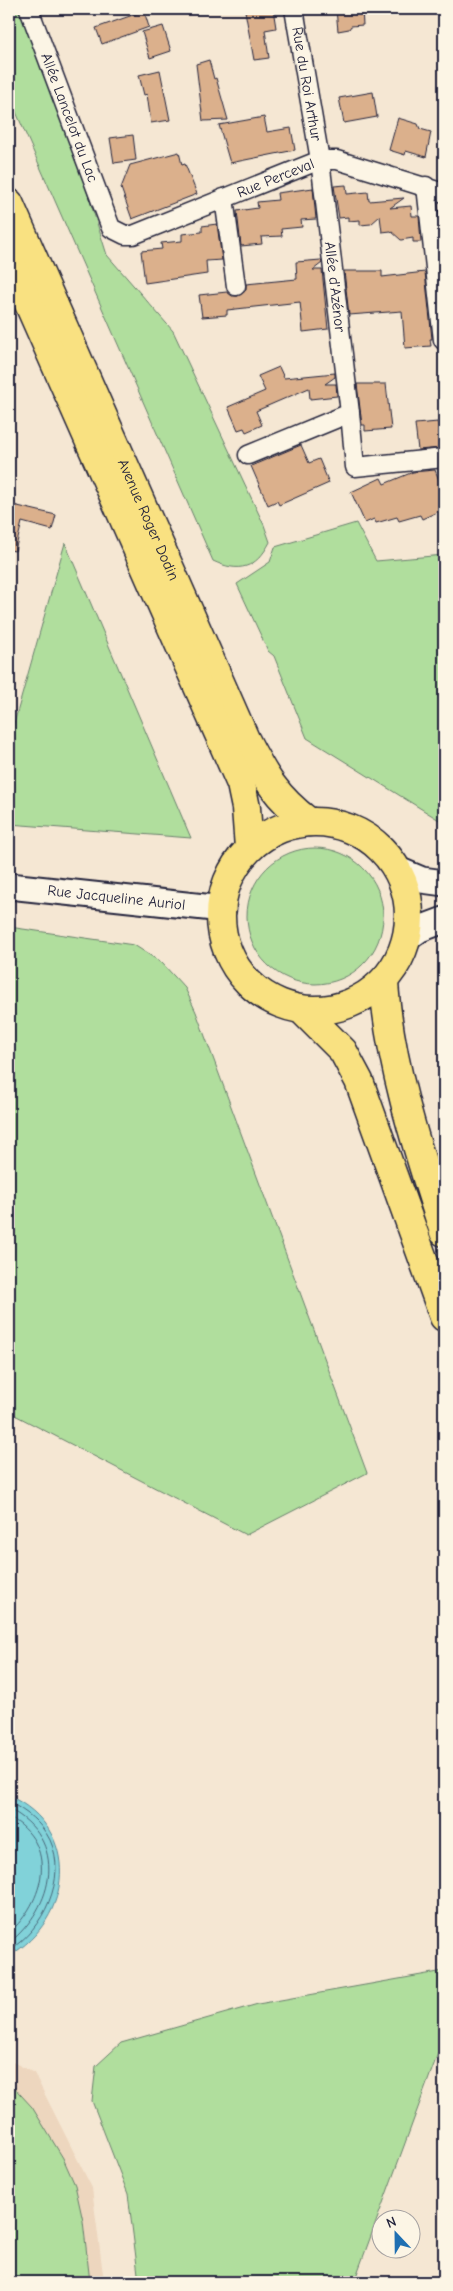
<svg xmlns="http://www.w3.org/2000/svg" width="453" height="2291" viewBox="0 0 453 2291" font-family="'Comic Neue',sans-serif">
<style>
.built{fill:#edd6be}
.green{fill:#b0de9d;stroke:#69806c}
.water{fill:#81d2d9;stroke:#5b8c9a}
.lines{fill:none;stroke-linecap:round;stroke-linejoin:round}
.shore{stroke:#48687a;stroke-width:1}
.building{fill:#dbb08c;stroke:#22223b}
.street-casing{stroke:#22223b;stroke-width:21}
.secondary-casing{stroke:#22223b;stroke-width:29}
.primary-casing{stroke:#22223b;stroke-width:31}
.highway-casing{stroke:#22223b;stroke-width:31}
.street{stroke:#fcf5e5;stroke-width:18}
.secondary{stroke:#fcf5e5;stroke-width:25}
.primary{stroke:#f9e181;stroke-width:28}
.highway{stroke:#f9e181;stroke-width:28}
.labels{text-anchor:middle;stroke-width:4;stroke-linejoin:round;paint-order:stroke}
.street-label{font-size:15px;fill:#22223b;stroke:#fcf5e5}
</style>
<rect width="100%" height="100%" fill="#f5e7d3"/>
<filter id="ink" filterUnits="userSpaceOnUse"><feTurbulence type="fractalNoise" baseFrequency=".02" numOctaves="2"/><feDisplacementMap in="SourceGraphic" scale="10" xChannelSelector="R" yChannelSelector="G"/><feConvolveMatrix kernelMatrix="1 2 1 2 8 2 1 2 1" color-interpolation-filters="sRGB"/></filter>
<g filter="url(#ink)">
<polygon class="built" points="9,2060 34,2073 92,2188 104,2282 9,2282"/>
<g class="green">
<path d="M9,9H24L68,131L107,255L173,331L264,525L270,542C256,569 239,573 213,561L9,96Z"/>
<polygon points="356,523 376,561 444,555 444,823 307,738 274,656 268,651 237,584 270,562 275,547"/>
<polygon points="65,543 191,838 9,824 9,741"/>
<circle cx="315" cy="916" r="68"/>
<polygon points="9,927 134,945 162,963 185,988 196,1012 367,1473 246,1535 9,1412"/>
<polygon points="444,1971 444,2037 354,2282 139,2282 128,2194 92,2101 96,2066 121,2043 258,2004"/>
<polygon points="9,2082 32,2107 63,2158 75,2185 83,2221 90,2282 9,2282"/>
</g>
<path class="water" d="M9,1796C82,1829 73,1919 9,1956Z"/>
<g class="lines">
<g class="shore">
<path d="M9,1802C26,1811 41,1822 50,1840C68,1878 43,1930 9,1950"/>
<path d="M9,1809C69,1840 55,1906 9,1943"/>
<path d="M9,1817C59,1844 45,1901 9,1933"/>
</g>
</g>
<g class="building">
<polygon points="257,9 273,9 276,28 265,30 269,58 254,60 245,11"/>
<polygon points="336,9 362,9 363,25 351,26 349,29 338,31"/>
<polygon points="144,11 149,27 102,44 96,28"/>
<polygon points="163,26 171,51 150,58 142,32"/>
<polygon points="209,60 214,79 216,78 228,120 203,121 196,64"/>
<polygon points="160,70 170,120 151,123 147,94 144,95 139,75"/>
<polygon points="373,92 377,117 344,123 339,98"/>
<polygon points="264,117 267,132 291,128 295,150 230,163 219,125"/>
<polygon points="398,118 418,124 420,129 431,132 426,157 406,151 405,155 389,150"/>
<polygon points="133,135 136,160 114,163 110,138"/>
<polygon points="179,152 182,165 185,164 197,194 132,219 121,188 130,165"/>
<polygon points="346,185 347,194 368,192 369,201 404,198 390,208 411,206 412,216 419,216 421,242 413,242 413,238 401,240 391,231 382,232 380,216 371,224 360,225 360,220 348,221 348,217 339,218 334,186"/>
<polygon points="313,188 316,219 301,220 302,227 281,229 282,236 261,237 262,244 241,246 237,211 258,208 257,202 278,200 277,193"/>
<polygon points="217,224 222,260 206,261 207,274 145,283 141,251 162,249 161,243 182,241 182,234 202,232 202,226"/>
<polygon points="321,260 322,263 313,270 322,270 328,329 303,332 300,302 227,310 227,315 202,317 199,295 227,292 232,296 238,296 246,290 246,284 297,279 296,262"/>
<polygon points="344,271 382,271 382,277 425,272 432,339 430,339 431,346 405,348 402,311 349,315"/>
<polygon points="279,367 284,378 335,373 335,377 325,384 336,384 337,396 310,399 309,388 256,411 262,425 246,432 244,428 238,430 228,407 265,391 258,376"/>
<polygon points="357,384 386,384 391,429 365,431 365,425 362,425"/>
<polygon points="438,422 441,448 418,450 415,424"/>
<polygon points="301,445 309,463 319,459 329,483 279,505 277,501 268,505 251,466"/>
<polygon points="435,470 444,492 444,509 422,519 420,515 399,521 397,517 376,523 374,519 365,523 351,492 381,478 384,484 413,472"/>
<polygon points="9,504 56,515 52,530 22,522 15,551 9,550"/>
</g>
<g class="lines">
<g class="street-casing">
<g id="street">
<path id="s1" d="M29,9L111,228L125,235H133L320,160H337L444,193"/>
<path id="s2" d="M294,9L320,160L350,413"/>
<polyline points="426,186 443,340"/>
<polyline points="224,198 236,286"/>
<polyline points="248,455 350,413 355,467 444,458"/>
</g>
</g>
<g class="secondary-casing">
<g id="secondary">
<polyline points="396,869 422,880 444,883"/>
<path id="s3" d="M9,886L223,909"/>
<polyline points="407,938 420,929 444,920"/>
</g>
</g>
<g class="primary-casing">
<g id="primary">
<path id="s4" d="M9,203L245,739C264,776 276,797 309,822"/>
<polyline points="9,259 241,784 246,808 249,848"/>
<circle cx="315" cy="916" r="94"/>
</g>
</g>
<g class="highway-casing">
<g id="highway">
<path d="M384,982C389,1064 419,1154 444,1232"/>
<polyline points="305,1013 343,1051 359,1081 444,1317"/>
</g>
</g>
<use href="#street" class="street"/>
<use href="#secondary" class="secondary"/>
<use href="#primary" class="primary"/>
<use href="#highway" class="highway"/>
</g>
</g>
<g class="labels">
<g class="street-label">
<text dy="5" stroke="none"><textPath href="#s2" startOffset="76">Rue du Roi Arthur</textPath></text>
<text dy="5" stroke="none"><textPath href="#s1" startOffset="116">Allée Lancelot du Lac</textPath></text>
<text dy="5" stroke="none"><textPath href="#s1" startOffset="411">Rue Perceval</textPath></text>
<text dy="5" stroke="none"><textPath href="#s2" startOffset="281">Allée d'Azénor</textPath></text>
<text dy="5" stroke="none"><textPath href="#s4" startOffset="346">Avenue Roger Dodin</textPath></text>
<text dy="5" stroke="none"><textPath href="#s3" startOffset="108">Rue Jacqueline Auriol</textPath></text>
</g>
</g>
<rect width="453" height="2291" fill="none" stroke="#fcf5e5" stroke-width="30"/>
<rect x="15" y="15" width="423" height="2261" fill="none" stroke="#22223b" stroke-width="2" filter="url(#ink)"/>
<g transform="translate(396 2234) rotate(338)"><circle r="24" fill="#fcf5e5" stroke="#a5a1a1"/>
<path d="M0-4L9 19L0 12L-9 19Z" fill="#1f6fb2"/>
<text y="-8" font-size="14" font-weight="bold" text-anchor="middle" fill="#22223b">N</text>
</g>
</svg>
